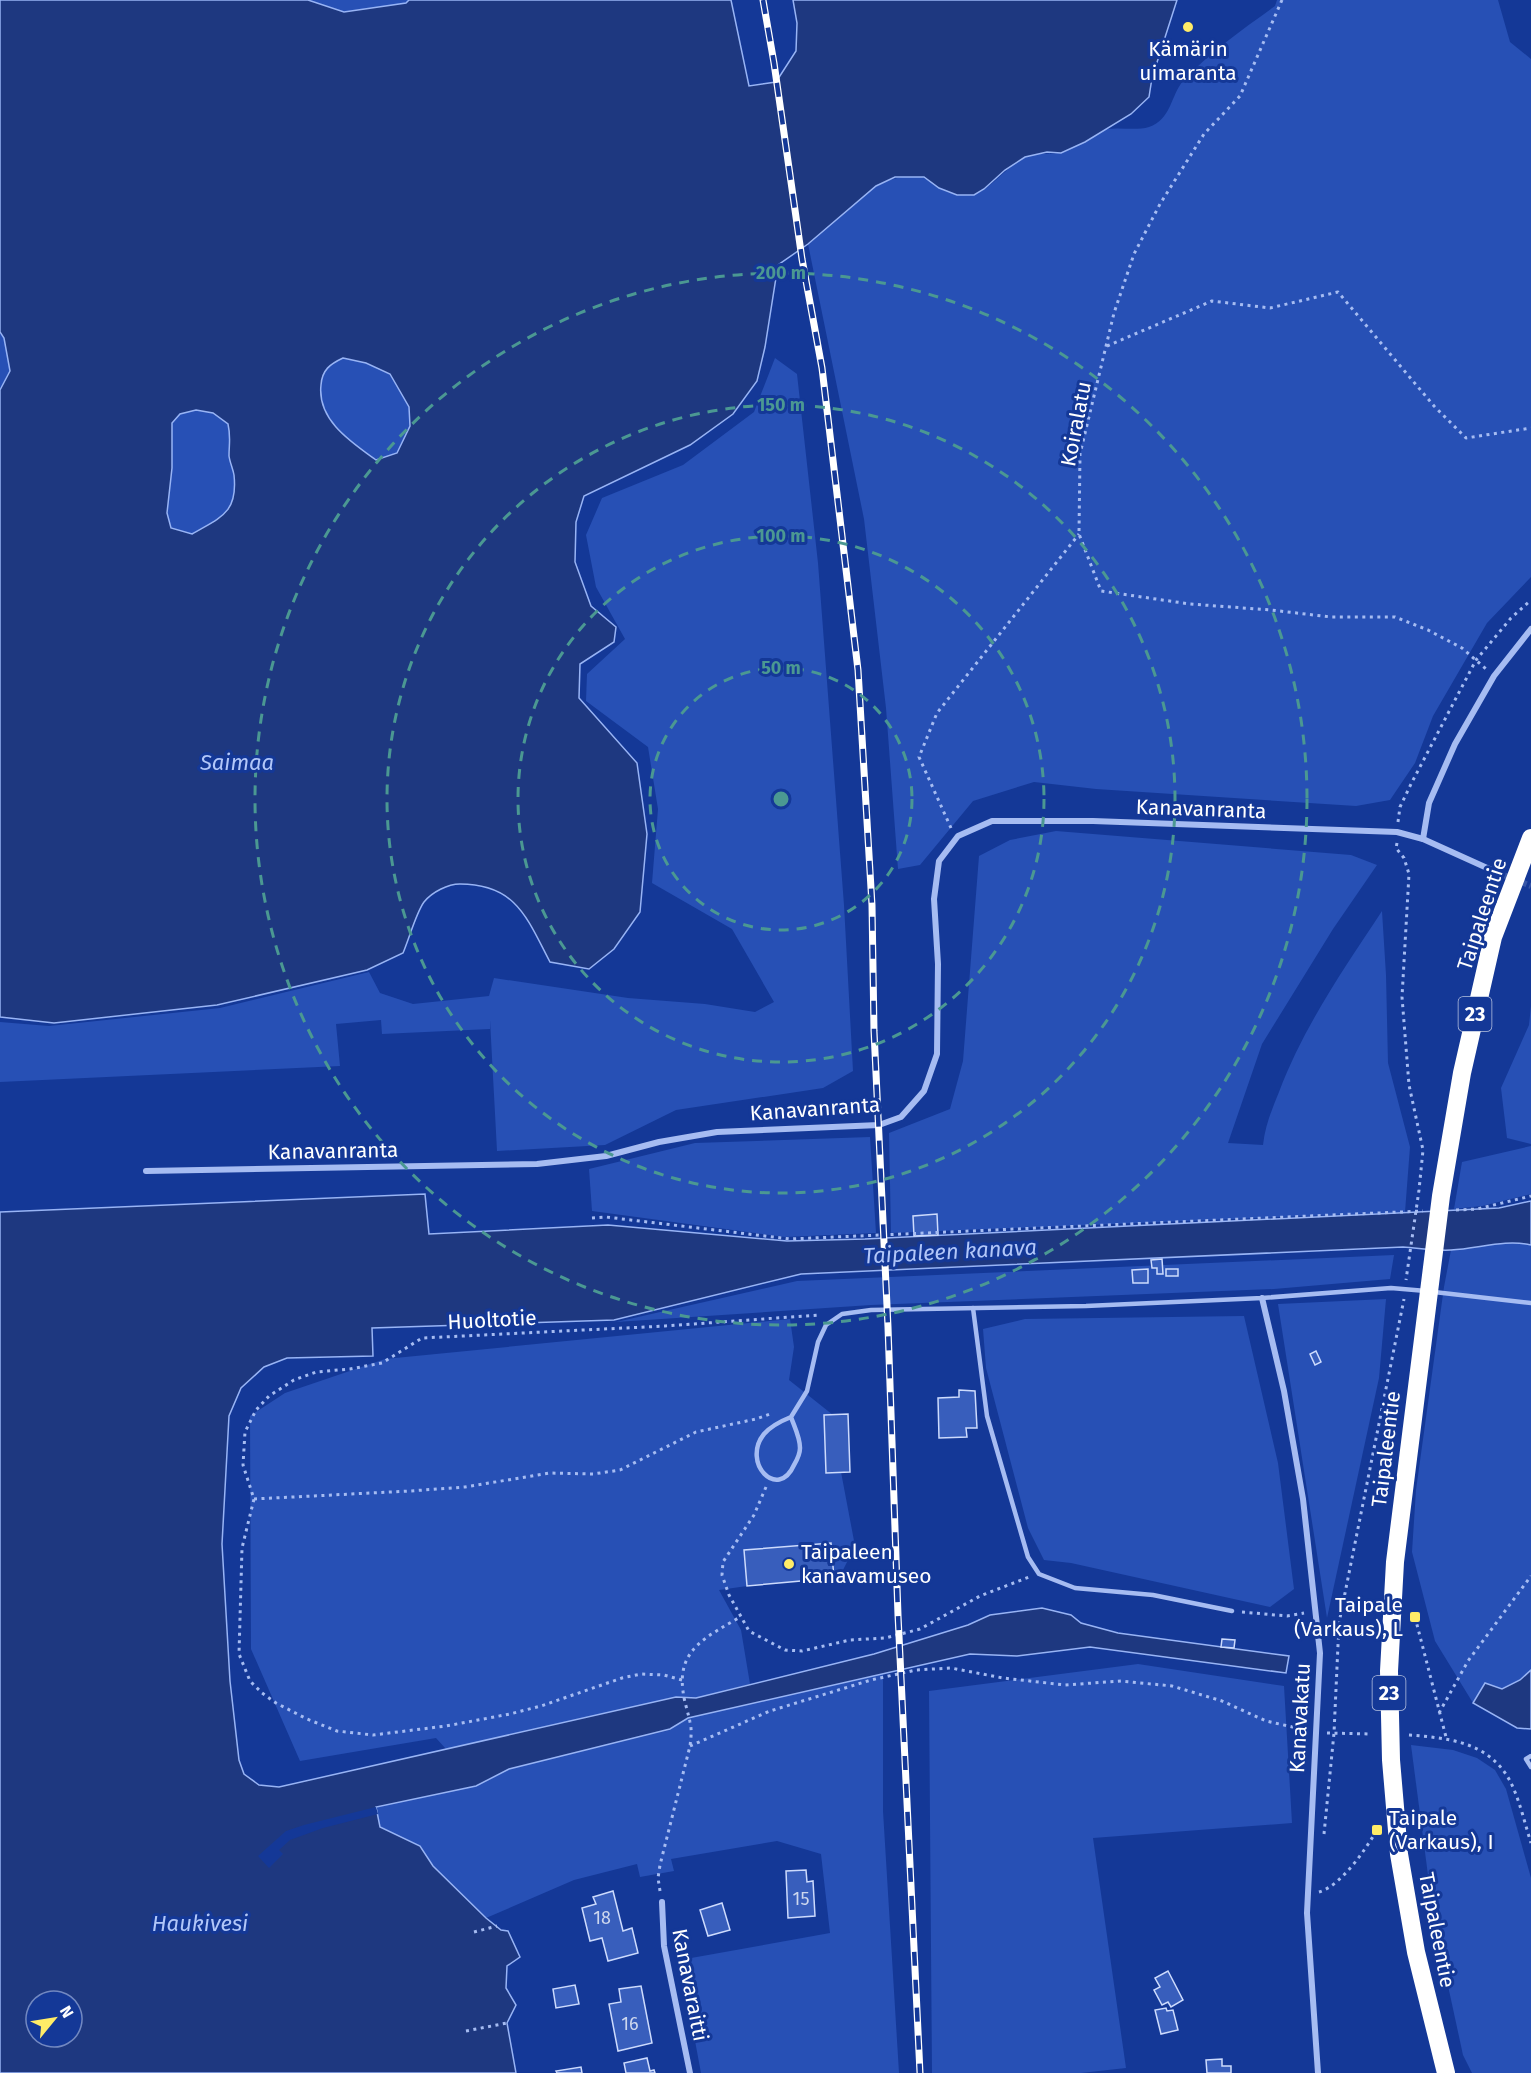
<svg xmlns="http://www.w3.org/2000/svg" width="1531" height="2073" viewBox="0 0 1531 2073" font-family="'Fira Sans',sans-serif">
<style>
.green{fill:#2750b5}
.water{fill:#1e3880;stroke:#98b4f5;stroke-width:1.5;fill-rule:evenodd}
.pier{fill:#143897}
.building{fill:#385ebc;stroke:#cddbfd;stroke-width:1.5}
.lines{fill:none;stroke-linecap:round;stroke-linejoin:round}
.street-tunnel{stroke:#3756a7;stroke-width:6;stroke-dasharray:6 3;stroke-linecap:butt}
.path{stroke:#a6bcf2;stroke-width:3;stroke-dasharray:3 4.5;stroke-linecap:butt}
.lane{stroke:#a6bcf2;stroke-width:4.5}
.street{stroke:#a6bcf2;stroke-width:6}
.highway{stroke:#fff;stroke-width:18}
.rail-casing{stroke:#fff;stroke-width:7}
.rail{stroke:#143897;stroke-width:4.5;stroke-dasharray:14;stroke-linecap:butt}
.ring{fill:none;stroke:#4b9892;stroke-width:3;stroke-dasharray:10 8}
.poi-dot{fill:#ffec67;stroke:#143897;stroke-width:2}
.labels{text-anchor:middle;stroke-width:6;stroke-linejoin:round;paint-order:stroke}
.number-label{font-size:18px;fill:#cdd7ee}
.shield{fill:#143897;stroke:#b8c3e0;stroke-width:1.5}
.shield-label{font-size:20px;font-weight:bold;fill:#fff}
.poi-label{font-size:21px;fill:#fff;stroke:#143897;text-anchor:start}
.street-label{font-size:21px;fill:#fff;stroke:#143897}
.water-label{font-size:22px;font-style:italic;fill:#b2c7f9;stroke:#143897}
.centre{fill:#4b9892;stroke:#143897;stroke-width:3}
.ring-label{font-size:18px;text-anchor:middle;font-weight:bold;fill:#4b9892;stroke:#143897;stroke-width:6;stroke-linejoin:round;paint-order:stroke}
</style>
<rect width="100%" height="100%" fill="#143897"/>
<g class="green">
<polygon points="308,0 409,0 406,3 343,12"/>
<path d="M1277,0H1498L1510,42L1531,59V577L1487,623L1433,716L1415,763L1390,800L1356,806L1096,789L1034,782L973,801L920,865L898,869L886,708L864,519L808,244C840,217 875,170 921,177C927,178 932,183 937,187C946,193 960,196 972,195C986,193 1008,166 1023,158C1036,151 1051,156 1063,152C1077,147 1098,130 1108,129C1121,127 1136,131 1149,127C1171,120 1171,95 1183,81C1210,52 1243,29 1275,6Z"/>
<polygon points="0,332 4,338 10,371 0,390"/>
<path d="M343,358L366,363L390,374L409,407L410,426L397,453L376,461C351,442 317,420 321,385C322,370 330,365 343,358Z"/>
<polygon points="775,358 797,374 818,563 844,905 853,1071 823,1088 676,1110 605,1145 497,1151 490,1020 490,1029 382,1034 381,1020 336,1024 340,1066 0,1082 0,1022 49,1026 220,1008 369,972 380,993 413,1004 489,996 494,978 628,998 705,1004 755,1012 774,1002 732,929 652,883 658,809 648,747 586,701 587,674 625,639 596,587 586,535 602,498 683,465 754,412"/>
<path d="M196,410L212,412L228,424C231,436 229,444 229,456C230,463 233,469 234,475C238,514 220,516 192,534L171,528L167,513L172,468V423L180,414Z"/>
<path d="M1056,831L1351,855L1377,865L1333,929L1262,1044L1228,1143L1263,1145C1265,1126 1272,1109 1279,1092C1304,1026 1343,970 1382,911L1386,975L1388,1063L1410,1147L1405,1212L891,1233L889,1133L950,1109L963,1061L979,856L1010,840Z"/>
<polygon points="1531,1006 1531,1144 1507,1138 1501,1088 1529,1025"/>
<polygon points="870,1137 876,1233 785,1237 592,1211 589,1169 695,1143"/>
<polygon points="1531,1146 1531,1194 1482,1206 1454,1209 1462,1162"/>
<polygon points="1500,1243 1520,1243 1531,1245 1531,1670 1520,1680 1502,1689 1485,1683 1473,1703 1435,1641 1412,1552 1416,1490 1444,1287 1451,1250"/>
<polygon points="1394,1255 1390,1279 1274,1289 871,1305 616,1322 797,1281"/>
<polygon points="1386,1299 1379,1378 1327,1618 1278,1304"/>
<polygon points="1244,1316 1278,1463 1294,1589 1270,1607 1071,1563 1044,1560 1028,1528 986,1368 983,1329 1025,1319"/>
<polygon points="790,1319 794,1347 789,1380 833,1415 824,1416 826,1472 841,1472 855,1546 842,1572 834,1578 831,1543 744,1550 747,1586 719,1590 741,1630 750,1684 696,1698 676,1697 446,1749 436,1738 300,1761 251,1649 250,1416 285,1393 385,1359"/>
<polygon points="1138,1664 1284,1686 1292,1823 1093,1838 1126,2068 1081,2073 932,2073 929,1691"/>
<polygon points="883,1673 883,1811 899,2073 701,2073 680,1960 830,1933 821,1854 777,1841 671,1859 674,1871 640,1877 637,1864 574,1880 486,1918 433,1866 420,1846 380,1827 376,1807 476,1786 509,1769 670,1730 688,1718"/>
<polygon points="1411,1745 1453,1750 1477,1758 1495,1770 1506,1789 1531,1878 1531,2073 1472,2073 1463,2055 1434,1921"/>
</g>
<g class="water">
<path d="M0,0H308L344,12L406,3L409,0H731L749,86L776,82L796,51L797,23L793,0H1177L1152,78L1149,97L1131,114L1085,142L1061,153L1047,152L1025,157L1005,170L984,189L974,195H957L939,188L924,177H895L876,186L808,244L778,265L765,347L757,381L733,414L690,445L584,496L576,522L575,562L591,606L616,627L614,642L580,664L579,698L637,763L647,834L640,912L614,949L589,969L550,962C527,918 516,884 460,884C448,884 432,892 424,902C416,913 409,939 403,953L367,970L217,1005L54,1023L0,1017V390L10,371L4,338L0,332ZM343,358L366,363L390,374L409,407L410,426L397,453L376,460C351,442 317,420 321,385C322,370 330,364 343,358ZM196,410L213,413L228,424C231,437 229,444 229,456C230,463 233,469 234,475C238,513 221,517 192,534L171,528L167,513L172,468V423L180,414Z"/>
<path d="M425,1194L429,1234L608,1225L787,1241L865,1239L1499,1208L1531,1201V1245C1504,1239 1478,1249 1451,1250C1435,1251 1419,1248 1403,1247L801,1274L614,1320L372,1328L373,1356L287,1358L264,1367L241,1388L229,1416L222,1544L230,1681L239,1760L244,1774L259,1785L279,1787L676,1697L696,1698L874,1654L968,1625L990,1615L1042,1608L1071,1615L1081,1623L1118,1633L1289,1656L1286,1673L1090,1647L1017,1656L970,1654L688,1718L670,1729L509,1769L476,1786L376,1807L380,1827L420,1846L433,1866L486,1918L501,1930L508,1931L520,1957L507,1966L506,1988L516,2005L507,2023L516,2073H0V1212ZM36,2001H72V2037H36Z"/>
<polygon points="1531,1670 1531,1729 1517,1728 1473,1703 1485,1683 1502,1689 1520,1680"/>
</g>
<polygon class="pier" points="376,1807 378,1814 323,1828 290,1840 279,1850 283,1854 269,1868 258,1856 286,1831 304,1825"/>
<g class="building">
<polygon points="937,1214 938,1235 914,1236 913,1216"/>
<polygon points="1162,1259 1163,1274 1157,1274 1157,1268 1152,1268 1151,1260"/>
<polygon points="1148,1269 1148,1283 1133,1283 1132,1270"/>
<rect x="1166" y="1269" width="12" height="7"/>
<polygon points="1316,1351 1321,1362 1315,1365 1310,1354"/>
<polygon points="959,1390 975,1391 977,1428 966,1428 967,1437 939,1438 938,1398 959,1397"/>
<polygon points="848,1414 850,1472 826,1473 824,1415"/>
<polygon points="831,1543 834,1578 747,1586 744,1550"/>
<polygon points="1222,1639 1235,1640 1234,1648 1221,1647"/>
<polygon points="806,1870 807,1882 813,1881 815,1916 788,1918 786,1871"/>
<polygon points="613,1891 623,1931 632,1928 638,1953 608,1961 602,1938 590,1941 582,1908 596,1904 593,1897"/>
<polygon points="722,1903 730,1930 708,1936 700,1910"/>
<polygon points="1168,1971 1183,2000 1171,2007 1168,2002 1162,2005 1154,1990 1160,1987 1155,1978"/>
<polygon points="575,1985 579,2004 556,2008 553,1989"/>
<polygon points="641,1986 652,2043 618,2051 609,2004 621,2002 619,1989"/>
<polygon points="1166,2008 1167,2011 1173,2010 1178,2030 1161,2034 1155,2010"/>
<polygon points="647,2058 650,2071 654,2070 655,2073 626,2073 624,2063"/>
<polygon points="1222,2059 1222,2066 1231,2066 1231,2073 1207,2073 1206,2060"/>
<polygon points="581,2067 582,2073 557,2073 556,2071"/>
</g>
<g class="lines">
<polyline class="street-tunnel" points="1496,872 1531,886"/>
<g class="path">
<polyline points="1282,0 1240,96 1204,134 1160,204 1134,254 1114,313 1080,454 1079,534 1101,591 1190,604 1271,610 1331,617 1395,617 1428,630 1462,648 1486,669"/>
<polyline points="1107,346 1212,301 1270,308 1338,292 1434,406 1466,438 1531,428"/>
<polyline points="1398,822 1400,807 1411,784 1476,660 1511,618 1531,600"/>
<polyline points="951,828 919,757 937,713 1079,534"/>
<polyline points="1397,843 1396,848 1404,858 1409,874 1402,997 1409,1085 1423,1150 1419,1190 1406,1280"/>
<polyline points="1456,1210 1477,1209 1531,1196"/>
<polyline points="592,1218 606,1217 790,1239 1423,1211"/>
<polyline points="766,1487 754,1515 723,1562 722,1575 729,1595 749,1631 785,1650 802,1651 850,1640 885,1638 920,1629 980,1596 1029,1577"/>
<polyline points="254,1499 410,1491 465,1487 550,1473 593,1474 620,1470 696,1432 756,1419 770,1414"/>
<polyline points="1242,1612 1287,1616 1304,1613"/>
<polyline points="1415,1617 1446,1737"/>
<polyline points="682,1680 664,1675 641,1674 622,1678 541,1706 510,1714 446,1726 373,1735 337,1731 307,1719 276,1703 262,1693 250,1681 239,1654 242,1548 254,1499 243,1465 245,1432 256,1410 269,1396 294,1380 316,1372 350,1369 382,1363 422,1338 665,1326 819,1315"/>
<polyline points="1439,1713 1468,1661 1531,1576"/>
<polyline points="1327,1733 1371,1734"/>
<path d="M1409,1735C1449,1738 1489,1742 1510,1781C1519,1798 1525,1824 1531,1843"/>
<polyline points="690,1746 770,1711 871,1680 916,1670 951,1668 1003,1678 1065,1685 1121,1681 1172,1686 1222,1701 1266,1721 1306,1730"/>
<polyline points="1324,1834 1334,1733 1339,1623 1404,1299"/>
<path d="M660,1891L658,1878L660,1865L690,1746C691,1738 692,1730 690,1722C688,1712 684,1701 683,1691C677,1648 709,1636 740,1617"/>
<path d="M1319,1892C1342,1885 1365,1850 1377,1830"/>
<polyline points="474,1932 497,1926"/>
<polyline points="466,2031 507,2023"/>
</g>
<g class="lane">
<polyline points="1434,1292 1531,1303"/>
<polyline points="973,1308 987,1416 1028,1557 1039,1574 1075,1588 1153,1595 1232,1611"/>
<path d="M791,1417C781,1421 771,1426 764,1434C741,1463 778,1501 794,1465C797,1460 800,1453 800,1448C800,1437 794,1426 791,1417L807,1391L818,1342L826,1325L842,1314L871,1310L1086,1306L1262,1298L1391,1288L1426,1291"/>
<polyline points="1531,1756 1526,1759 1531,1767"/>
</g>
<g class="street">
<polyline points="1423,839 1429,803 1455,744 1494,676 1531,629"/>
<polyline points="146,1171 537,1164 606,1156 659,1142 717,1132 879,1125 901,1117 924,1091 937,1054 938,964 934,899 939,861 958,836 992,821 1093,821 1397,832 1423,839 1496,872"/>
<polyline points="1262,1298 1284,1391 1303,1499 1320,1653 1307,1913 1318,2073"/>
<polyline points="662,1902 664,1946 690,2073"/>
</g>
<polyline class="highway" points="1446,2073 1416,1952 1399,1854 1391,1760 1389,1671 1395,1562 1441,1196 1462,1073 1493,937 1531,838"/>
<g class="rail-casing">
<polyline id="rail" points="763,0 774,63 802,259 822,368 858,670 872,905 874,1031 888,1327 898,1615 920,2073"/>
</g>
<use href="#rail" class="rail"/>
</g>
<g class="ring">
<circle cx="781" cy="799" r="131"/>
<circle cx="781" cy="799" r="263"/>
<circle cx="781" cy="799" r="394"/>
<circle cx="781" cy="799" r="526"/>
</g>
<g class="poi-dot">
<circle cx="1188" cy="27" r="6"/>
<circle cx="789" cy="1564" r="6"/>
<rect x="1409" y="1611" width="12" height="12" rx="3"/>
<rect x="1371" y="1824" width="12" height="12" rx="3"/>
</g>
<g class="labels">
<g class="number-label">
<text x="801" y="1905">15</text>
<text x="602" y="1924">18</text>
<text x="630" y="2030">16</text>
</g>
<g class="shield">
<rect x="1458.5" y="997" width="33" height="34" rx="4.5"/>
<rect x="1372.5" y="1676" width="33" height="34" rx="4.5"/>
</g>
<g class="shield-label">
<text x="1475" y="1021">23</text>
<text x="1389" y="1700">23</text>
</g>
<g class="poi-label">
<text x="1188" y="56" text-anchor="middle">Kämärin<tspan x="1188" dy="24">uimaranta</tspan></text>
<text x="801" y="1559">Taipaleen<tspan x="801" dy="24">kanavamuseo</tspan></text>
<text x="1403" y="1612" text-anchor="end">Taipale<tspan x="1403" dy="24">(Varkaus), L</tspan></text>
<text x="1389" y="1825">Taipale<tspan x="1389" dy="24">(Varkaus), I</tspan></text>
</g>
<g class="street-label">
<text transform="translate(1076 424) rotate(-79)" y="7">Koiralatu</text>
<text transform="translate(1201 809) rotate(2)" y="7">Kanavanranta</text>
<text transform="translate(1482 914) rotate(-72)" y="7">Taipaleentie</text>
<text transform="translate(815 1109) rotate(-4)" y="7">Kanavanranta</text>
<text transform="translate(333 1151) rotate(-1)" y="7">Kanavanranta</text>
<text transform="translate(492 1320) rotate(-3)" y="7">Huoltotie</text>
<text transform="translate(1386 1449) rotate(-83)" y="7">Taipaleentie</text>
<text transform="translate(1300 1718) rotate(-87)" y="7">Kanavakatu</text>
<text transform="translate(1437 1930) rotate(79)" y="7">Taipaleentie</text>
<text transform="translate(690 1985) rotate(79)" y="7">Kanavaraitti</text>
</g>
<g class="water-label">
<text x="237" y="770">Saimaa</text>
<text transform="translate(950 1251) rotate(-3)" y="8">Taipaleen kanava</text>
<text x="200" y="1931">Haukivesi</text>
</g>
</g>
<circle cx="781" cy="799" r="9" class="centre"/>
<g class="ring-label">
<text x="781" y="279">200 m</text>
<text x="781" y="411">150 m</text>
<text x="781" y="542">100 m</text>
<text x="781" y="674">50 m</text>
</g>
<g transform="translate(54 2019) rotate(60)"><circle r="28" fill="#143897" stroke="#7288c1" stroke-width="1.5"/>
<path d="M0-4.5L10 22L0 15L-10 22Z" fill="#ffec67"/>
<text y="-9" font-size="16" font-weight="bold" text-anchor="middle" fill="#ffffff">N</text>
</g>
</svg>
